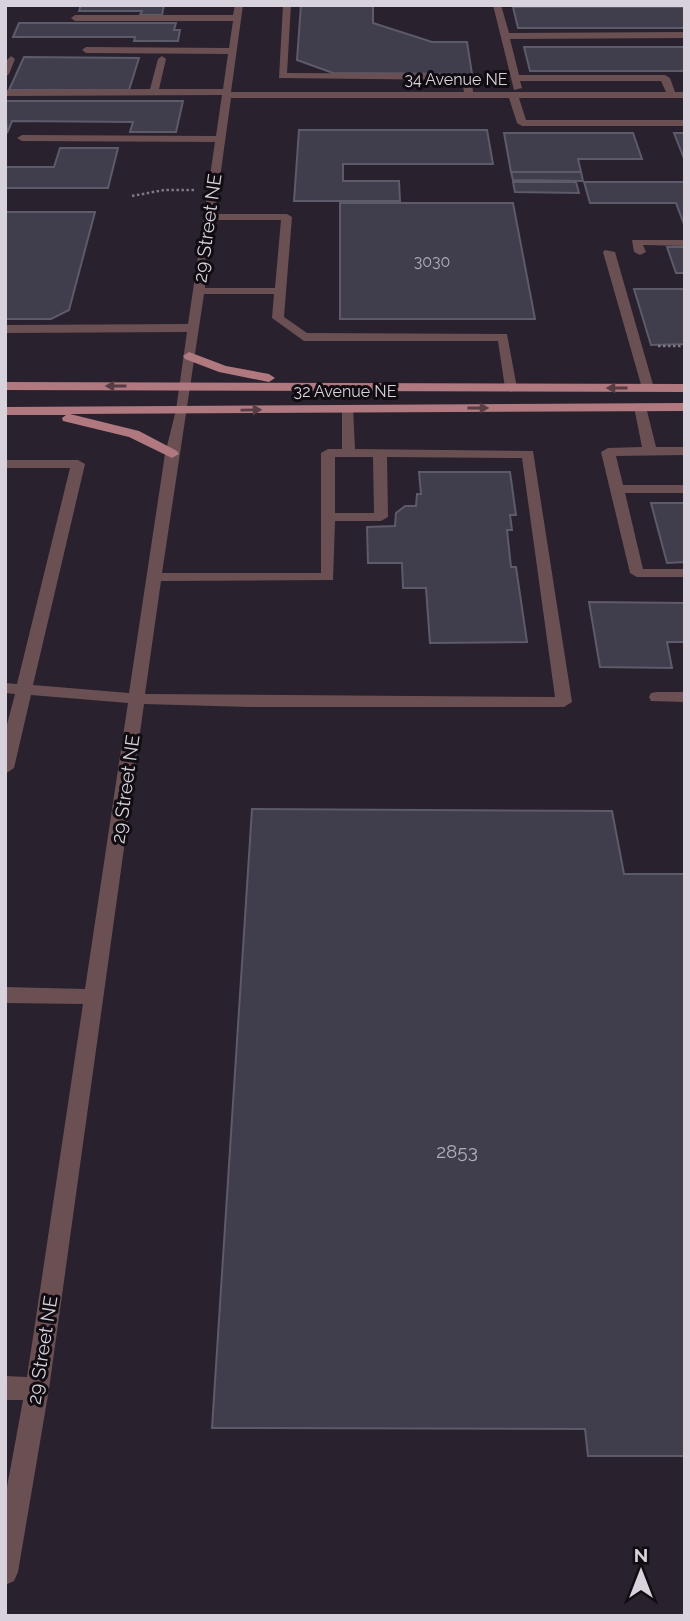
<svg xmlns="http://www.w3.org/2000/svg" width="690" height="1621" viewBox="0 0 690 1621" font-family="Raleway,sans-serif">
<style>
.building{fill:#403d4c;stroke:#5d5a6a;stroke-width:2}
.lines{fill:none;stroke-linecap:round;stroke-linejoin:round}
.path{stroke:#807a85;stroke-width:2.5;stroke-dasharray:2.5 2.5;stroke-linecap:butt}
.minor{fill:#6b5053;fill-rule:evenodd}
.major{fill:#b07980;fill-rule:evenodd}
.oneway{fill:#583d44}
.labels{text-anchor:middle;stroke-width:6;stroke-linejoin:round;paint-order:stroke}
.far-street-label{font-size:16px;fill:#d7d2db;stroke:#100c12}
.number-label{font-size:16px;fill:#b1adb7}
.street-label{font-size:19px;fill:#d7d2db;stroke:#100c12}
.near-number-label{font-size:19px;fill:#b1adb7}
</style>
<rect width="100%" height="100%" fill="#29212e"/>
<g class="building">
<polygon points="81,5 164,5 162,15 140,15 142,11 79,11"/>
<polygon points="301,5 373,5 373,23 432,42 467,42 472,74 333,73 297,60"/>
<polygon points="513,7 685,7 685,28 518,28"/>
<polygon points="19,23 176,23 174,30 180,30 178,41 134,41 135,37 13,37"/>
<polygon points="524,47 685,47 685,71 530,71"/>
<polygon points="24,57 139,58 129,90 9,90"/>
<polygon points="5,101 183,101 176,132 130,132 133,122 12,121 7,133"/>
<polygon points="299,130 487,130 493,164 343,164 343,181 399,181 400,201 294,201"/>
<polygon points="504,133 633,133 642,159 578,159 581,172 511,172"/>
<polygon points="674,133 685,133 685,161"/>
<polygon points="60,148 118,148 108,188 5,188 5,167 54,167"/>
<polygon points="511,172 581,172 583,181 513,180"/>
<polygon points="513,182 576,182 579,193 515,192"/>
<polygon points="584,182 685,182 685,227 676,203 590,203"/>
<polygon points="340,203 513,203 535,319 340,319"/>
<polygon points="5,212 95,212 69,310 51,319 5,319"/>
<polygon points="667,247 685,247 685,273 676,273"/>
<polygon points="634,289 685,289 685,344 651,345"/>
<polygon points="419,472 510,472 516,515 510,515 512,530 507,530 511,567 516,567 527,642 430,643 426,588 403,588 402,563 368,563 367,527 395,526 396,513 405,506 416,506 417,494 421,494"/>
<polygon points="651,503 685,503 685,562 667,563"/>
<polygon points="589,602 685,603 685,642 667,642 672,668 600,667"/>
<polygon points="252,809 612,811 624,874 685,874 685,1456 588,1456 585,1429 212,1428"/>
</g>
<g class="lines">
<g class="path">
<polyline points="132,196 164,190 194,190"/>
<polyline points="658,346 685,346"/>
</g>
<g class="minor">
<path d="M235,5H243L231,92H464L462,80L279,78L283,5H291L287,73L466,74L471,77L473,92H666L661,81H520L522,88L514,90L493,5H501L509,33L685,32V38L510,39L519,75H665L670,78L675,92H685V98H519L526,120H685V126H522L517,123L509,98H231L215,214H287L292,217L284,317L307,333L507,334L517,388L511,392L505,388L498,341H304L272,318L274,294H204L162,573H321V453L328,449H342V405H352L353,408L355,449L533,451L572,702L564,707H250L144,704L49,1389L18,1572L14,1581L5,1585V1498L23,1400H5V1376L27,1377L83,1004L5,1003V987L85,989L128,703L31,695L14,768L5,774V732L15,694L5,693V683L17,684L70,468H5V460H78L85,464L33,685L129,693L165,454L176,410L187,332L5,333V325L188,324L215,142L22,141L17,138L22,135L216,136L222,95L5,96V90L150,89L158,59L162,56L166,59L159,89H223L228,54L86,53L82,50L86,47L229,48L233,21H75L71,18L75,15H233ZM214,220H281L275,288H205ZM335,457H373L374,513H335ZM387,457L522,458L555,697L145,694L161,581L333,580L335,521H381L388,517Z"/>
<polygon points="11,56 15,59 9,74 5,77 5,62"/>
<polygon points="632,240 685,240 685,246 643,245 646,252 640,255 634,252"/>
<polygon points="605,250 615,252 654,388 652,391 644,391 642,388 603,252"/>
<polygon points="640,403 646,407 656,447 685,447 685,455 616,456 623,485 685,485 685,493 625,493 643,569 685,569 685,577 637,577 630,573 601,452 608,448 642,447 634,407"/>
<polygon points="657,692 685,692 685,702 651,701 649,697 651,693"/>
</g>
<g class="major">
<polygon points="189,352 226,366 269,374 275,378 269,382 219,372 185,359 183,356"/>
<polygon points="5,382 685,384 685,392 5,390"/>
<polygon points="685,403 685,411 70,414 139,431 177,451 179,454 172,458 129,437 63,421 62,418 66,415 5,415 5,407"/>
</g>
</g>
<defs><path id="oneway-solid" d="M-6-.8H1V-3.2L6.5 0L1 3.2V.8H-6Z" transform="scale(1.75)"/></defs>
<g class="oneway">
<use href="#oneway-solid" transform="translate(116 386) rotate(180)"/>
<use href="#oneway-solid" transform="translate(617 388) rotate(180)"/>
<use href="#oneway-solid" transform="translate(478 408)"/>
<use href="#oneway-solid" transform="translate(251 410) rotate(-1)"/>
</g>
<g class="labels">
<g class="far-street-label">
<text x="456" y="85">34 Avenue NE</text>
<text x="345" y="397">32 Avenue NE</text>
</g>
<g class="number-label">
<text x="432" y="267">3030</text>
</g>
<g class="street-label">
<text transform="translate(207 228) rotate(-82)" y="7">29 Street NE</text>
<text transform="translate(125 789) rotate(-82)" y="7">29 Street NE</text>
<text transform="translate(42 1350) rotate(-81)" y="7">29 Street NE</text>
</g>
<g class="near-number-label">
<text x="457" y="1158">2853</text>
</g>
</g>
<rect width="690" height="1621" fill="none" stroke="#d7d2db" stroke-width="14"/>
<g transform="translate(641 1572)" stroke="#100c12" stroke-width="5" paint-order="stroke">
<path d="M0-5L12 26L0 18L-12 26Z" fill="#d7d2db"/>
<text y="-10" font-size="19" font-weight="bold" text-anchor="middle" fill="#d7d2db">N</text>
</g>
</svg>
